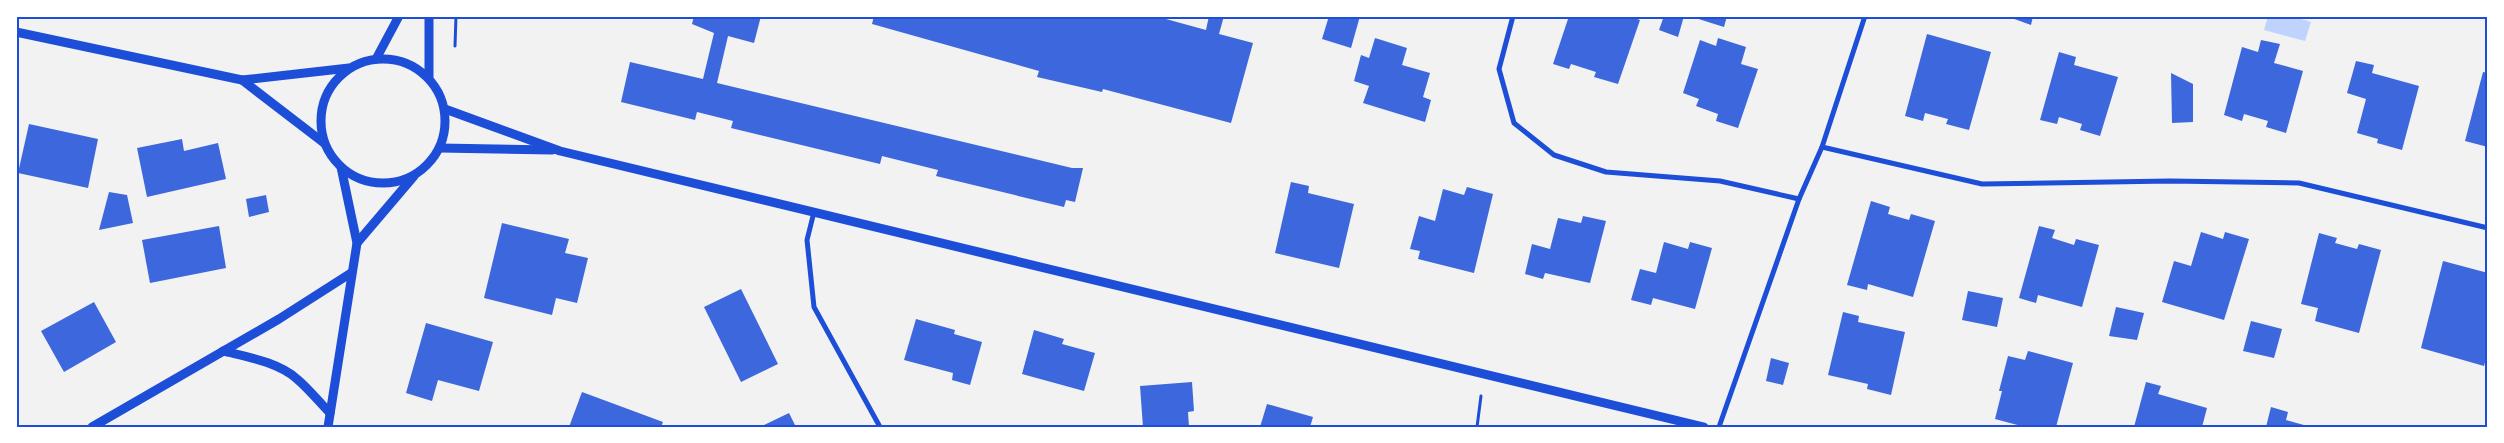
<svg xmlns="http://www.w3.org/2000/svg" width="2504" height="443" font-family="'PT Serif',serif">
<rect width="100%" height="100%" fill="#f2f2f2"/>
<path fill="#bfd3fe" d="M2268,16H2291L2311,22L2305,41L2264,30Z"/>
<g fill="#3d67dc">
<path d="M694,16H761L754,43L728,36L717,83L1072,168H1083L1075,202L1066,200L1064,207L936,176L938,170L882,156L880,164L731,128L733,121L697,112L695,120L621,102L630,62L703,79L714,33L692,24Z"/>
<path d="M874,16H1155L1206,30L1209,16H1224L1219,34L1253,43L1231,123L1103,89L1102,92L1037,77L1039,71L872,24Z"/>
<path d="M1329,16H1360L1351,48L1322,39Z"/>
<path d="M1569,16H1629L1640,20L1618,84L1594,77L1596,72L1571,64L1569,69L1553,64Z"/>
<path d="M1664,16H1684L1678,37L1659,30Z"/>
<path d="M1689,16H1727L1724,27Z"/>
<path d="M2006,16H2033L2031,25Z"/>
<path d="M1927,34L1991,52L1969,130L1946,124L1948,119L1925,113L1923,121L1905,116Z"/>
<path d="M1375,38L1407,48L1402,65L1430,73L1423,97L1431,100L1425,122L1363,103L1369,86L1354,81L1361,55L1369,58Z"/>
<path d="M1718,38L1746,47L1741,64L1758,69L1738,128L1716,121L1718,114L1696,106L1699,99L1683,93L1700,40L1716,46Z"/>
<path d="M2261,40L2280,44L2274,63L2303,71L2286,133L2266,127L2268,121L2244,114L2242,121L2224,115L2242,47L2258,52Z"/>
<path d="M2059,52L2076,57L2074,65L2118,77L2100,136L2080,130L2082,124L2059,117L2057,124L2040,120Z"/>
<path d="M2356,61L2374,65L2372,73L2419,86L2402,150L2377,143L2378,139L2357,133L2366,99L2347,93Z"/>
<path d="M2483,72L2488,73V147L2465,141Z"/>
<path d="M2171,73L2193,84V122L2172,123Z"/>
<path d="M29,124L98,139L88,188L18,173Z"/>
<path d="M182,139L184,151L218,143L226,179L147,197L137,148Z"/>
<path d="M1291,182L1309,186L1308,193L1354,204L1339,268L1275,253Z"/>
<path d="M1467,187L1493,194L1474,273L1418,259L1420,251L1410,249L1419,216L1435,221L1443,189L1464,195Z"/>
<path d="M109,192L127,195L133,223L99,230Z"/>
<path d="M266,195L269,212L249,217L246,199Z"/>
<path d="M1871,201L1890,207L1888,214L1909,220L1911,214L1935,221L1913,297L1868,284L1867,290L1847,285Z"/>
<path d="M1583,216L1606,221L1590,283L1545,273L1543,279L1525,274L1532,244L1550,249L1558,218L1581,223Z"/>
<path d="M502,223L569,239L565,253L588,258L577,303L556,298L552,315L484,298Z"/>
<path d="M219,226L226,268L150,283L142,240Z"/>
<path d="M2039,226L2055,230L2052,238L2074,245L2076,239L2099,245L2082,307L2038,295L2036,303L2019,298Z"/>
<path d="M2201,232L2223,239L2225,232L2249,239L2224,320L2162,302L2174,261L2191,266Z"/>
<path d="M2319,233L2337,238L2335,243L2357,249L2359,244L2381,250L2359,333L2315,321L2318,308L2301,304Z"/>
<path d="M1664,242L1688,249L1690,242L1712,248L1695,309L1653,298L1651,305L1631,300L1640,269L1656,273Z"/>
<path d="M2443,261L2488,273V351L2484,366L2421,348Z"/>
<path d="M741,289L778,364L741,382L704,307Z"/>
<path d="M1968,291L2003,298L1997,327L1962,320Z"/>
<path d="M94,302L116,342L64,372L41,331Z"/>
<path d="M2116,307L2144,313L2137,340L2109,336Z"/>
<path d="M1843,312L1859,316L1858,322L1905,332L1891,395L1867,389L1868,384L1828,375Z"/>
<path d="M916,319L955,330L954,334L982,342L970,385L952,380L953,373L904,360Z"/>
<path d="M2251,321L2282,329L2274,358L2243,351Z"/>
<path d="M426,323L493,342L479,391L438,380L432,401L406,393Z"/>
<path d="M1034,330L1064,339L1062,344L1095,353L1084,391L1022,374Z"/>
<path d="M2028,351L2073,363L2056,427H2025L1995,419L2002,391H1999L2008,356L2025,360Z"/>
<path d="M1771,358L1789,363L1783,385L1766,381Z"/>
<path d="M1192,382L1194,411L1188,412L1189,427H1143L1140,386Z"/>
<path d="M2146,382L2161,386L2158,394L2207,408L2202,427H2134Z"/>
<path d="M582,392L663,422L661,427H569Z"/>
<path d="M1267,404L1313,417L1310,427H1260Z"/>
<path d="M2271,407L2288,412L2286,420L2311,427H2266Z"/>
<path d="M789,413L796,427H760Z"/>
</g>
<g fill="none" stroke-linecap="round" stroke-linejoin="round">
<g stroke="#1d4ed8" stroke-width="3">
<path d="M455,46L456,16"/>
<path d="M1477,427L1481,396"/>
</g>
<g stroke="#1d4ed8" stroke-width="5">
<path d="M1513,16L1499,69L1514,123L1554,155L1606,172L1720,181L1799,199"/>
<path d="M1822,147L1982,184L2170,181L2299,183L2488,228"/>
<path d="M814,212L807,240L814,307L880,427"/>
<path d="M1719,427L1799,199L1822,147L1865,16"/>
</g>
<g stroke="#1d4ed8" stroke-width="9">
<path d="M16,32L242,80L349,68"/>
<circle cx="383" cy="121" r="62"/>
<path d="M376,59L399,16"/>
<path d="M429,78V16"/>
<path d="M242,80L324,143"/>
<path d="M445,109L560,151L1704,427"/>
<path d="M440,148L552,150"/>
<path d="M357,243L414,176"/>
<path d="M223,351C247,357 278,362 297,379C309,389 319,402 330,413"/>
<path d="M92,427L279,319L351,273"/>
<path d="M328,427L357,243L341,167"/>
</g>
</g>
<rect width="2504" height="443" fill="none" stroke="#ffffff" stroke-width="35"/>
<rect x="18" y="18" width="2468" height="408" fill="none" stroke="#1d4ed8" stroke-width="2"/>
</svg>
